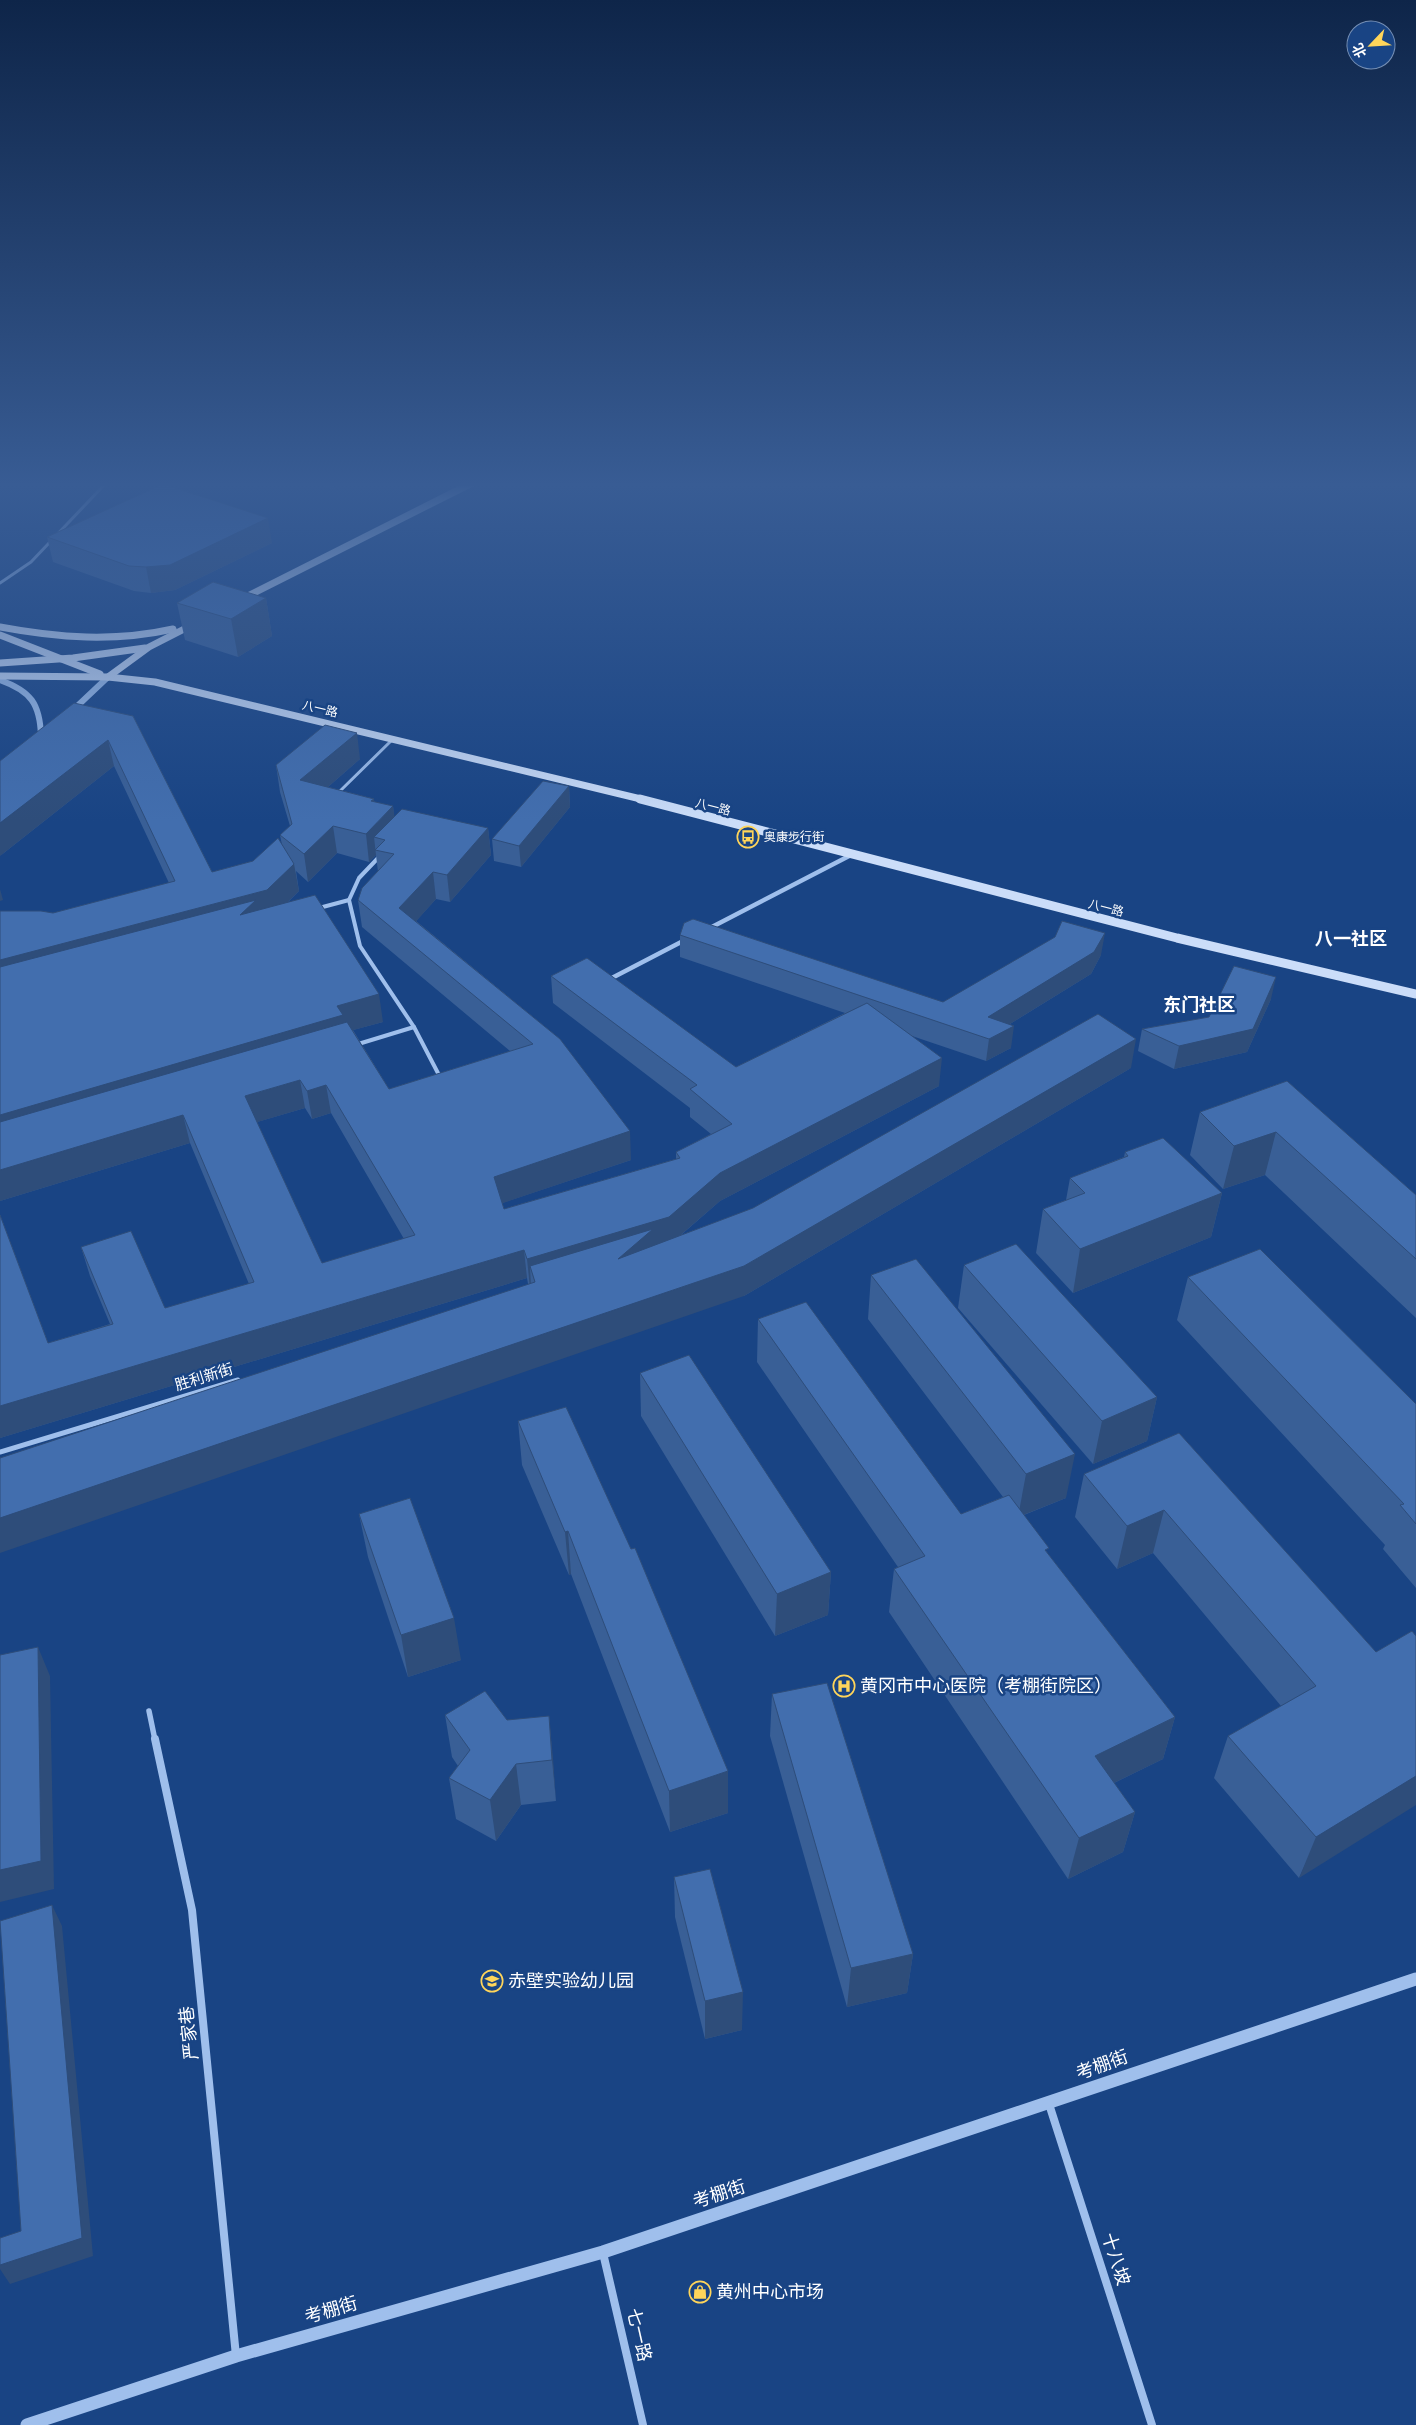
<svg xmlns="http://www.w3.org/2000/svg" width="1416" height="2425" font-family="'Public Sans','Noto Sans SC',sans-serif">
<rect width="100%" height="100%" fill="#194484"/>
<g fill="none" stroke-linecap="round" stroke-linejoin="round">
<path stroke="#9fbfec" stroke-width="3" d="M338,793L393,739"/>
<g stroke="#9fbfec" stroke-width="4">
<path d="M379,857L359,878L349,900L360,946L414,1027L440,1077"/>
<path d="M319,908L349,900"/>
<path d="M355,1045L414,1027"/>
</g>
<path stroke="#9fbfec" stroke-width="5" d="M0,1452L238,1380"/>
<path stroke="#9fbfec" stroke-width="3" d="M0,583L31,562L106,483"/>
<g stroke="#9fbfec" stroke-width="4.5">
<path d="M708,929L851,855"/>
<path d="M608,980L685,940"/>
</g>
<path stroke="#9fbfec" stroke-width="5.5" d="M149,1711L155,1740"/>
<g stroke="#9fbfec" stroke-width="8">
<path d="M155,1739L192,1910L236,2356"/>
<path d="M1049,2104L1152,2425"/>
<path d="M603,2253L643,2425"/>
</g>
<g stroke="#9fbfec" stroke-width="6">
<path d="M0,680C31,691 40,704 41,736"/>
<path d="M72,711L108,677"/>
</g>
<path stroke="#9fbfec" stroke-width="13" d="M27,2425L236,2356L603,2252L1416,1979"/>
<g stroke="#cbddf9" stroke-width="7">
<path d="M240,600L472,483"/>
<path d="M0,627C58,638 115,642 173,629"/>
<path d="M0,635L100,674"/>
<path d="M0,663L73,658L145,648"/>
<path d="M0,676L108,677L155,682L645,800"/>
<path d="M108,677L149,647L194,624"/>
</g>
<path stroke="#cbddf9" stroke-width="9" d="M640,799L1177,938L1416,994"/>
</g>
<g fill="#395f96" fill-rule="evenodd">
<path d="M313,483H352L335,490Z"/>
<path d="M47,537L272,543L175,590L151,593L134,591L53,562Z"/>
<path d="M266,598L272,636L238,657L185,640L177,603Z"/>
<path d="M133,716L212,872L253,861L282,845L280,835L290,826L280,792L276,765L360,759L328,787L374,799V802L393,806L394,816L488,828L491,855L450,902L436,899L416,921L560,1039L631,1160L502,1203L504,1209L676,1159V1152L711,1134L690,1117V1108L553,1003L551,976L736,1067L845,1013L680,957V935L943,1002L1101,955L1091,974L1010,1024L1011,1048L986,1061L912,1036L939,1086L720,1201L681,1235L1131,1068L744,1296L528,1284L527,1278L0,1438V1215L48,1343L110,1324L90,1276L81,1247L165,1308L249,1284L190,1143L0,1201V911L53,913L169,883L114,766L0,856ZM337,853L369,862L376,855L378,872L358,900L362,927L510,1051L389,1089L353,1030L383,1022L287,903L299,891L296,871L308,882ZM305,1108L312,1119L331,1113L404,1239L322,1263L257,1122Z"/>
<path d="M569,786L570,807L521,867L494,861L492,839Z"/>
<path d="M1271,999L1247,1052L1174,1069L1138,1051L1142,1029L1209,1017Z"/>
<path d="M1287,1081L1416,1195V1318L1265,1175L1223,1189L1190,1155L1200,1112Z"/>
<path d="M1125,1152L1222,1193L1211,1237L1073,1293L1036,1253L1043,1209L1066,1200L1070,1178L1124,1157Z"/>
<path d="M964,1265L1157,1397L1147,1441L1093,1464L958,1308Z"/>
<path d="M871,1275L1066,1498L1024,1515L1048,1554L1175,1717L1163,1759L1114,1783L1135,1812L1123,1852L1068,1879L889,1612L894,1569L898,1567L757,1362L758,1319L961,1514L1003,1497L868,1319Z"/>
<path d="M1188,1277L1416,1404V1588L1383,1549L1385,1545L1177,1320Z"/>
<path d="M640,1373L831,1572L828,1615L775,1636L641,1416Z"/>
<path d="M518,1421L728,1771V1813L670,1832L571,1574L569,1575L522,1465Z"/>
<path d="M1179,1433L1376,1652L1412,1631L1299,1878L1214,1778L1228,1736L1281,1706L1153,1553L1117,1569L1075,1517L1084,1474Z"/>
<path d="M359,1514L461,1660L408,1677L368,1557Z"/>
<path d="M772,1694L913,1954L907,1993L847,2007L770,1736Z"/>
<path d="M445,1715L507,1720L549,1716L556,1801L521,1805L496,1841L456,1819L449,1778L458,1766L452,1757Z"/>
<path d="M674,1877L742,2030L705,2039L675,1917Z"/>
</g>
<g fill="#2e4d7a">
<path d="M334,483H352L335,490Z"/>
<path d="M268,518L272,543L175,590L151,593L146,567Z"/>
<path d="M266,598L272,636L238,657L231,619Z"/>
<path d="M357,733L360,759L305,807L300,780Z"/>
<path d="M108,740L114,766L0,856V823Z"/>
<path d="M569,786L570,807L521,867L519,846Z"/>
<path d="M374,799L377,823L393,806L397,833L385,840L374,837L376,855L369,862L366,834L371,801Z"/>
<path d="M333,826L337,853L308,882L304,854Z"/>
<path d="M488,828L491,855L450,902L447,875Z"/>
<path d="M294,864L299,891L272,917L0,990V960Z"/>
<path d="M433,872L436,899L403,936L399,908Z"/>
<path d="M0,889L3,900L0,901Z"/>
<path d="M1105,933L1101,955L1091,974L987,1038L988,1017Z"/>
<path d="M1276,977L1271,999L1247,1052L1174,1069L1179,1046Z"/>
<path d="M379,994L383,1022L346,1032L0,1146V1115L337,1006Z"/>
<path d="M1014,1026L1011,1048L986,1061L989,1039Z"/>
<path d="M1136,1039L1131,1068L744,1296L0,1553V1518L744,1266Z"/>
<path d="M942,1058L939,1086L720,1201L669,1245L535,1282L530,1266L531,1287L530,1288L527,1259L720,1173Z"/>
<path d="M300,1080L305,1108L251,1124L245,1096Z"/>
<path d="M326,1085L331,1113L312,1119L307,1091Z"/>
<path d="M183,1115L190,1143L0,1201V1170Z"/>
<path d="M630,1131L631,1160L497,1205L494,1177Z"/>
<path d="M1276,1132L1265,1175L1223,1189L1234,1146Z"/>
<path d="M1222,1193L1211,1237L1073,1293L1080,1249Z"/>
<path d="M524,1250L527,1278L0,1438V1406Z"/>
<path d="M1157,1397L1147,1441L1093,1464L1102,1421Z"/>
<path d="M1075,1454L1066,1498L1018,1517L1026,1474Z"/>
<path d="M1164,1510L1153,1553L1117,1569L1127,1526Z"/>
<path d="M568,1531L571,1574L569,1575L565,1532Z"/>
<path d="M831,1572L828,1615L775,1636L777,1594Z"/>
<path d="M454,1618L461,1660L408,1677L401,1635Z"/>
<path d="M38,1647L50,1676L54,1889L0,1902V1870Z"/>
<path d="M549,1716L553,1758L556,1801L552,1760Z"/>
<path d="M1175,1717L1163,1759L1085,1797L1095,1756Z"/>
<path d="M516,1764L521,1805L496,1841L490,1800Z"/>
<path d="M728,1771V1813L670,1832L669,1791Z"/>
<path d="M1416,1776V1805L1299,1878L1316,1837Z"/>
<path d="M1135,1812L1123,1852L1068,1879L1079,1838Z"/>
<path d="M52,1905L62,1926L93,2256L10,2284L0,2269V2265L82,2238Z"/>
<path d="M913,1954L907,1993L847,2007L851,1968Z"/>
<path d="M743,1992L742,2030L705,2039V2001Z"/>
</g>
<g fill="#426eae" stroke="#2e4d7a" fill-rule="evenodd">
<path d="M163,484L268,518L170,565L146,567L129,566L47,537Z"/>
<path d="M213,582L266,598L231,619L177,603Z"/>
<path d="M74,703L133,716L212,872L253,861L278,838L294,864L267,890L0,960V911H41L53,913L175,881L108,740L0,823V761Z"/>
<path d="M325,725L357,733L300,780L374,799L371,801L393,806L366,834L333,826L304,854L280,835L292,824L276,765Z"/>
<path d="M543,781L569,786L519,846L492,839Z"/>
<path d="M402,809L488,828L447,875L433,872L399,908L560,1039L630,1131L494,1177L504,1209L680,1158L676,1152L732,1124L690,1089L697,1085L551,976L587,958L736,1067L867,1003L942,1058L720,1173L669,1217L527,1259L524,1250L0,1406V1215L48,1343L113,1324L81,1247L131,1231L165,1308L254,1282L183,1115L0,1170V1122L347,1022L389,1089L533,1044L358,900L362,888L394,854L375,850L385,840L374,837ZM300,1080L307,1091L326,1085L415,1235L322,1263L245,1096Z"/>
<path d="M315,895L379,994L337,1006L343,1015L0,1115V967L256,900L240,915Z"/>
<path d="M693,919L943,1002L1055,937L1062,921L1105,933L1094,952L988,1017L1014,1026L989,1039L680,935L684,923Z"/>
<path d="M1234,966L1276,977L1253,1029L1179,1046L1142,1029L1209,1017Z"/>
<path d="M1098,1014L1136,1039L744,1266L0,1518V1458L535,1282L530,1266L653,1229L618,1259L753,1208Z"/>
<path d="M1287,1081L1416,1195V1259L1276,1132L1234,1146L1200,1112Z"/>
<path d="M1163,1138L1222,1193L1080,1249L1043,1209L1085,1193L1070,1178L1128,1156L1125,1152Z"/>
<path d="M1016,1244L1157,1397L1102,1421L964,1265Z"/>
<path d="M1260,1249L1416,1404V1524L1400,1505L1404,1504L1188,1277Z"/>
<path d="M916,1259L1075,1454L1026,1474L871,1275Z"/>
<path d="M806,1302L961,1514L1009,1495L1049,1548L1045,1550L1175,1717L1095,1756L1135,1812L1079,1838L894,1569L925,1556L758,1319Z"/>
<path d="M689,1355L831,1572L777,1594L640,1373Z"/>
<path d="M566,1407L631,1549L635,1548L728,1771L669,1791L568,1531L565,1532L518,1421Z"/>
<path d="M1179,1433L1376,1652L1412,1631L1416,1636V1776L1316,1837L1228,1736L1316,1686L1164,1510L1127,1526L1084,1474Z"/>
<path d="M410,1498L454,1618L401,1635L359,1514Z"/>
<path d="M38,1647L41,1861L0,1870V1655Z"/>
<path d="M827,1683L913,1954L851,1968L772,1694Z"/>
<path d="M485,1691L507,1720L549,1716L552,1760L516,1764L490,1800L449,1778L470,1750L445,1715Z"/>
<path d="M710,1869L743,1992L705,2001L674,1877Z"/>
<path d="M52,1905L82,2238L0,2265V2238L21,2231L0,1921Z"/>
</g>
<linearGradient id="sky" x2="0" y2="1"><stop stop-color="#0e2549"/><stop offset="0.59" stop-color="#385c94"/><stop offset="1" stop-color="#385c94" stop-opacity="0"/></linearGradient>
<rect width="1416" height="822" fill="url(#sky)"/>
<defs>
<g id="bus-ring" transform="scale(1.125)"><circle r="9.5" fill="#194484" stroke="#ffd55a" stroke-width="1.5"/><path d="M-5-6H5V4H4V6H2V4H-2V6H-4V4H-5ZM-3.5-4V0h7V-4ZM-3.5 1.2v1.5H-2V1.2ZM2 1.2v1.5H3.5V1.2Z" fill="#ffd55a"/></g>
<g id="hospital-ring" transform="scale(1.125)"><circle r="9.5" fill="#194484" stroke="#ffd55a" stroke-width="1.5"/><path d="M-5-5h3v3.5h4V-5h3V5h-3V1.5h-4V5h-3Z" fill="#ffd55a"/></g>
<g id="school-ring" transform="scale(1.125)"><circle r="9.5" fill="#194484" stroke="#ffd55a" stroke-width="1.5"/><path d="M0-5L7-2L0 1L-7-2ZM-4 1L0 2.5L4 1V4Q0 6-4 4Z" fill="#ffd55a"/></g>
<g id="shop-ring" transform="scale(1.125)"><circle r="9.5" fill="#194484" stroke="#ffd55a" stroke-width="1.5"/><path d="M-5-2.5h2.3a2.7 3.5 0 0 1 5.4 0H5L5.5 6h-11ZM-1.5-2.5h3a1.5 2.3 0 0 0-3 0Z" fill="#ffd55a"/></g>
</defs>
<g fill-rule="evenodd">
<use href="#bus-ring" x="748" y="837"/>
<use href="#hospital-ring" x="844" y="1686"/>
<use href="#school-ring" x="492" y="1981"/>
<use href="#shop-ring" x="700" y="2292"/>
</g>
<g text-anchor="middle" stroke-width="5" stroke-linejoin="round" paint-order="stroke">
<g font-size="12" fill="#fff" stroke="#194484">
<text transform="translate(320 709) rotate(13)" y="4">八一路</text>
<text transform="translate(713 807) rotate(14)" y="4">八一路</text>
<text transform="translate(1106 908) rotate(14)" y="4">八一路</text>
</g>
<g font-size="12" fill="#fff" stroke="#194484" text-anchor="start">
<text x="764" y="841">奥康步行街</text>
</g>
<g font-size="15" fill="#fff" stroke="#194484">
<text transform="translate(204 1377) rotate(-17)" y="5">胜利新街</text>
</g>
<g font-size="18" font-weight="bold" fill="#fff" stroke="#194484">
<text x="1351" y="945">八一社区</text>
<text x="1199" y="1011">东门社区</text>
</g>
<g font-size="18" fill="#fff" stroke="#194484" text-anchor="start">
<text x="860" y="1692">黄冈市中心医院（考棚街院区）</text>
<text x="508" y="1987">赤壁实验幼儿园</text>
<text x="716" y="2298">黄州中心市场</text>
</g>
<g font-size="18" fill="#fff" stroke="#194484">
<text transform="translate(189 2033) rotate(-96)" y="6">严家巷</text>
<text transform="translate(1102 2065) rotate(-20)" y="6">考棚街</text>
<text transform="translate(719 2194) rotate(-18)" y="6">考棚街</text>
<text transform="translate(1116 2259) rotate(72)" y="6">十八坡</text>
<text transform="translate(331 2310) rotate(-16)" y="6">考棚街</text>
<text transform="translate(639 2335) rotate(77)" y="6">七一路</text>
</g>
</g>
<g transform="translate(1371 45) rotate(245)"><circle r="24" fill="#194484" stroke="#758fb5"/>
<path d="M0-4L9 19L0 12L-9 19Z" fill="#ffd55a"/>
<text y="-8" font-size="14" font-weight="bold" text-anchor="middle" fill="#ffffff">北</text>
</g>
</svg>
